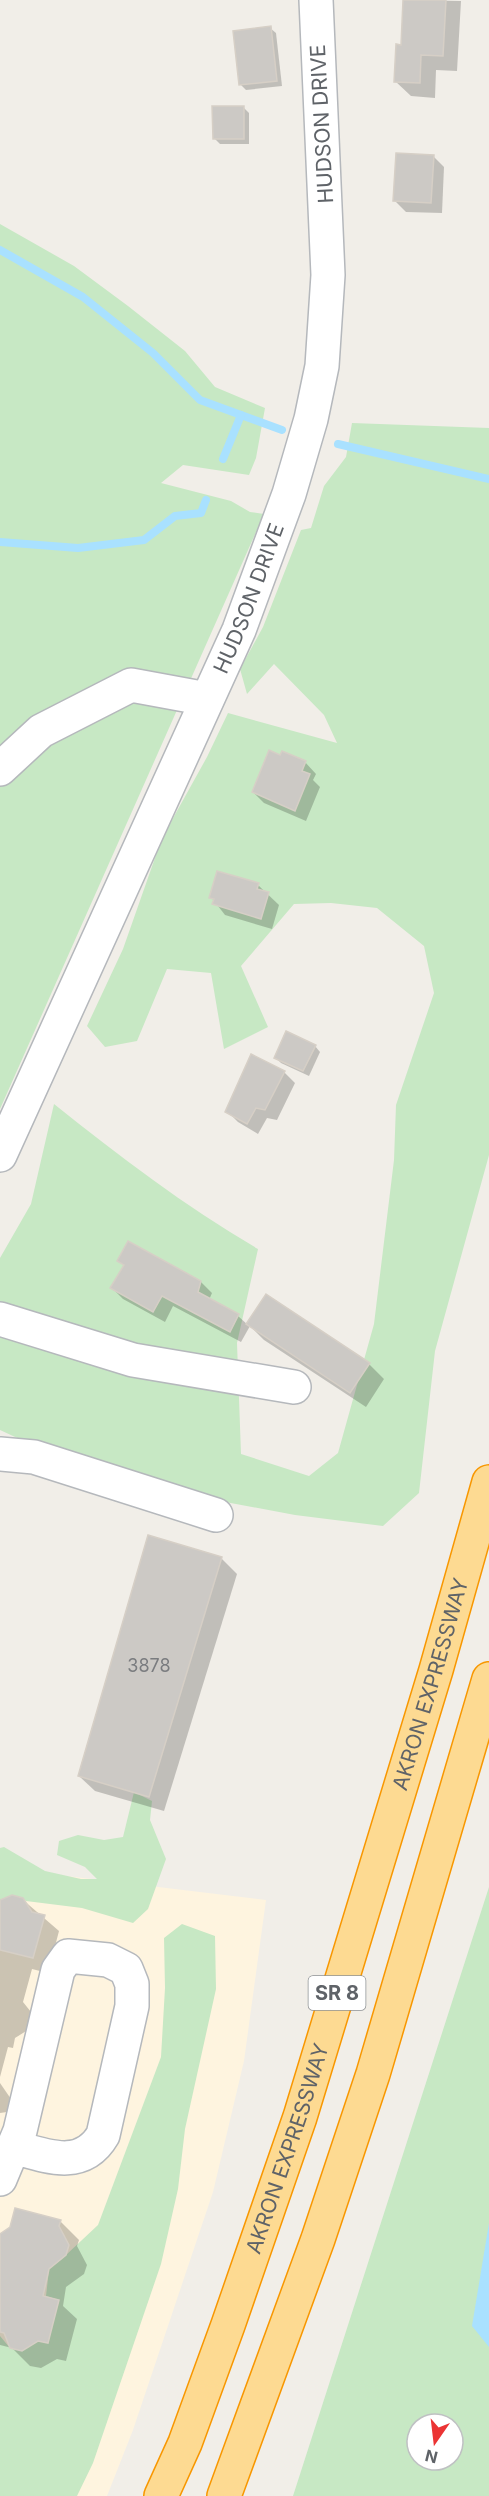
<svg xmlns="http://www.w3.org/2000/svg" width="489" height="2496" font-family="Inter,sans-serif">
<rect width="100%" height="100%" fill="#f1eee8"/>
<path fill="#fef4df" d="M0,1868L266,1900L244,2061L213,2192L133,2430L107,2496H0Z"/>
<g fill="#c7e8c4" fill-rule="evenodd">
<path d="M0,224L74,266L128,306L185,351L215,387L265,408L256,458L249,475L183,465L161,483L231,501L250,512L264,514L0,1109Z"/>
<path d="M352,423L489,428V1155L435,1351L419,1493L383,1526L295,1515L108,1480L0,1430V1258L31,1204L54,1104C120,1157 185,1206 258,1249L237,1343L241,1454L309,1476L338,1453L374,1324L394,1160L396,1105L434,993L424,946L377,908L331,903L294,904L241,966L268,1027L224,1049L211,973L167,969L137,1041L105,1047L87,1026L123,949L162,838L207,757L228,713L337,743L324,715L274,664L247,694L240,669L263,627L301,530L311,528L324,486L346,457Z"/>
<path d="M134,1792L152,1801L150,1820L166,1859L148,1909L133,1923L82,1908L26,1901L23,1898L12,1895L0,1903V1848L4,1847L45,1871L81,1879H97L85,1867L57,1855L59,1841L78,1835L104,1840L123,1837Z"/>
<path d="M489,1887V2496H293ZM417,2424H453V2460H417Z"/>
<path d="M182,1924L215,1936L216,1989L185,2129L178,2189L161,2264L93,2463L77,2496H0V2336L10,2348L55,2315L59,2300L46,2296L50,2261L66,2255L98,2225L161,2057L165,1988L164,1938Z"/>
</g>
<path fill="#a9e1ff" d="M489,2223V2347L472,2326Z"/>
<g fill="#0003">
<path d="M405,0L461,1L457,71L436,70L435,98L411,96L395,81L402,46Z"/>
<path d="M270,28L276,33L282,86L246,90L240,84Z"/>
<path d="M243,107L249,113V144H220L214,138Z"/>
<path d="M433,156L444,167L442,213L406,212L395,201Z"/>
<path d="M305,762L316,774L313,780L320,787L306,821L264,803L253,792Z"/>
<path d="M258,885L279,905L272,929L225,915L211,897Z"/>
<path d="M315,1046L320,1052L309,1076L281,1063L276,1058Z"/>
<path d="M284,1072L295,1083L277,1120L267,1118L258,1134L238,1122L227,1111Z"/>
<path d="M119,1261L201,1282L212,1293L209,1300L238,1316L248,1325L267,1296L369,1364L384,1379L366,1407L264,1340L250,1326L241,1342L173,1306L165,1322L123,1299L112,1288L124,1266Z"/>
<path d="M221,1558L237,1574L164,1811L95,1791L79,1776Z"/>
<path d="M22,1899L59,1931L48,1973L32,1969L23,2002L35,2017L31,2028L15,2038L13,2048L8,2047L0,2077V1902Z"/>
<path d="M0,2083L11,2099L7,2112L0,2113Z"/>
<path d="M60,2221L79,2240L77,2246L87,2265L84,2274L66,2287L63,2306L77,2319L66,2361L57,2359L41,2368L30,2366L12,2348L0,2345V2235Z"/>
</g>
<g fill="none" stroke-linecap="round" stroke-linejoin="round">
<g stroke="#a9e1ff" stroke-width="8">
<path d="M0,250L83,297L153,353L200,400L282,430"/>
<path d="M338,444L489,479"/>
<path d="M223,459L241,415"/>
<path d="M0,542L78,548L144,540L175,516L201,513L206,500"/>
</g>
</g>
<g fill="#ccc9c5" stroke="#d6cfc6" stroke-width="1.5">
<path d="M403,0H446L443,56L421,55L420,83L394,82L396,44L401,45Z"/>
<path d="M271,26L277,81L239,85L233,31Z"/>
<path d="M212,106H244V139H213Z"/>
<path d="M396,153L434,155L431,203L393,201Z"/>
<path d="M269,750L280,755L282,751L306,761L302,771L310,774L295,811L252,792Z"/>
<path d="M217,871L259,883L257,889L269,892L261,919L212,904L214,899L209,898Z"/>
<path d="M286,1031L316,1045L303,1071L274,1058Z"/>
<path d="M251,1054L285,1071L265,1110L256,1108L247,1124L225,1112Z"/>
<path d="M128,1241L201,1281L198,1292L239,1314L230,1332L162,1296L153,1312L110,1288L124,1265L117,1261Z"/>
<path d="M266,1294L370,1363L350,1393L246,1324Z"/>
<path d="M148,1535L222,1557L149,1797L78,1776Z"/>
<path d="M12,1895L23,1898L32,1912L45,1915L33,1958L0,1950V1900Z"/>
<path d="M15,2208L61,2220L59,2226L69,2245L66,2255L49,2269L43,2296L59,2300L48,2343L38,2341L22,2351L10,2348L4,2333L0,2332V2234L10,2227Z"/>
</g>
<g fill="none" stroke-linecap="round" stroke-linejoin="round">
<g stroke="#b5b8bc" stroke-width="36">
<g id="minor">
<path d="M0,769L41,731L131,685L207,699"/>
<path id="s1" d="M0,1155L239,630L289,494L311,419L322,366L328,275L316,0"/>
<path d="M0,1319L133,1360L294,1387"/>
<path d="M0,1454L34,1457L216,1515"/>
<path d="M0,2179L20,2131L58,1970L68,1956L108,1960L126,1969L132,1984V2006L103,2135C82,2171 46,2156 14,2147"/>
</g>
</g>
<g stroke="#f89700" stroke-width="36">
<g id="highway">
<path id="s2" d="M161,2496L185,2443L228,2325L300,2117L436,1670L489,1482"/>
<path d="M224,2496L318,2239L373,2074L489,1679"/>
</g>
</g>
<use href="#minor" stroke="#fff" stroke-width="33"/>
<use href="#highway" stroke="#fdda92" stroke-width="33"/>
</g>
<g text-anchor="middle" stroke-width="4.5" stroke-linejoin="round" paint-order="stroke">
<g font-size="18" fill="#7a7c7f">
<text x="149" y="1672">3878</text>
</g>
<rect fill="#fff" stroke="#8f9295" stroke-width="1.5" x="308.5" y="1976" width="57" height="34" rx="4.5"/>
<g font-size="20" font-weight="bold" fill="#5f6368">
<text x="337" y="2000">SR 8</text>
</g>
<g font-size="21" fill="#5f6368" stroke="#fff">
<text transform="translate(322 124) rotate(-93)" y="7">HUDSON DRIVE</text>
<text dy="7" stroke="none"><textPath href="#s1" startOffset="610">HUDSON DRIVE</textPath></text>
<text dy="7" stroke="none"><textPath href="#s2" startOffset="856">AKRON EXPRESSWAY</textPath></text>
<text dy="7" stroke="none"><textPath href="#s2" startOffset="370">AKRON EXPRESSWAY</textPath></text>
</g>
</g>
<g transform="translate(435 2442) rotate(194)"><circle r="28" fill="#ffffff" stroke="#bfc1c3" stroke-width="1.5"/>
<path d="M0-4.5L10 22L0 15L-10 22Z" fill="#eb3434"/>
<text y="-9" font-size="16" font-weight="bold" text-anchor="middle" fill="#5f6368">N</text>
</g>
</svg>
